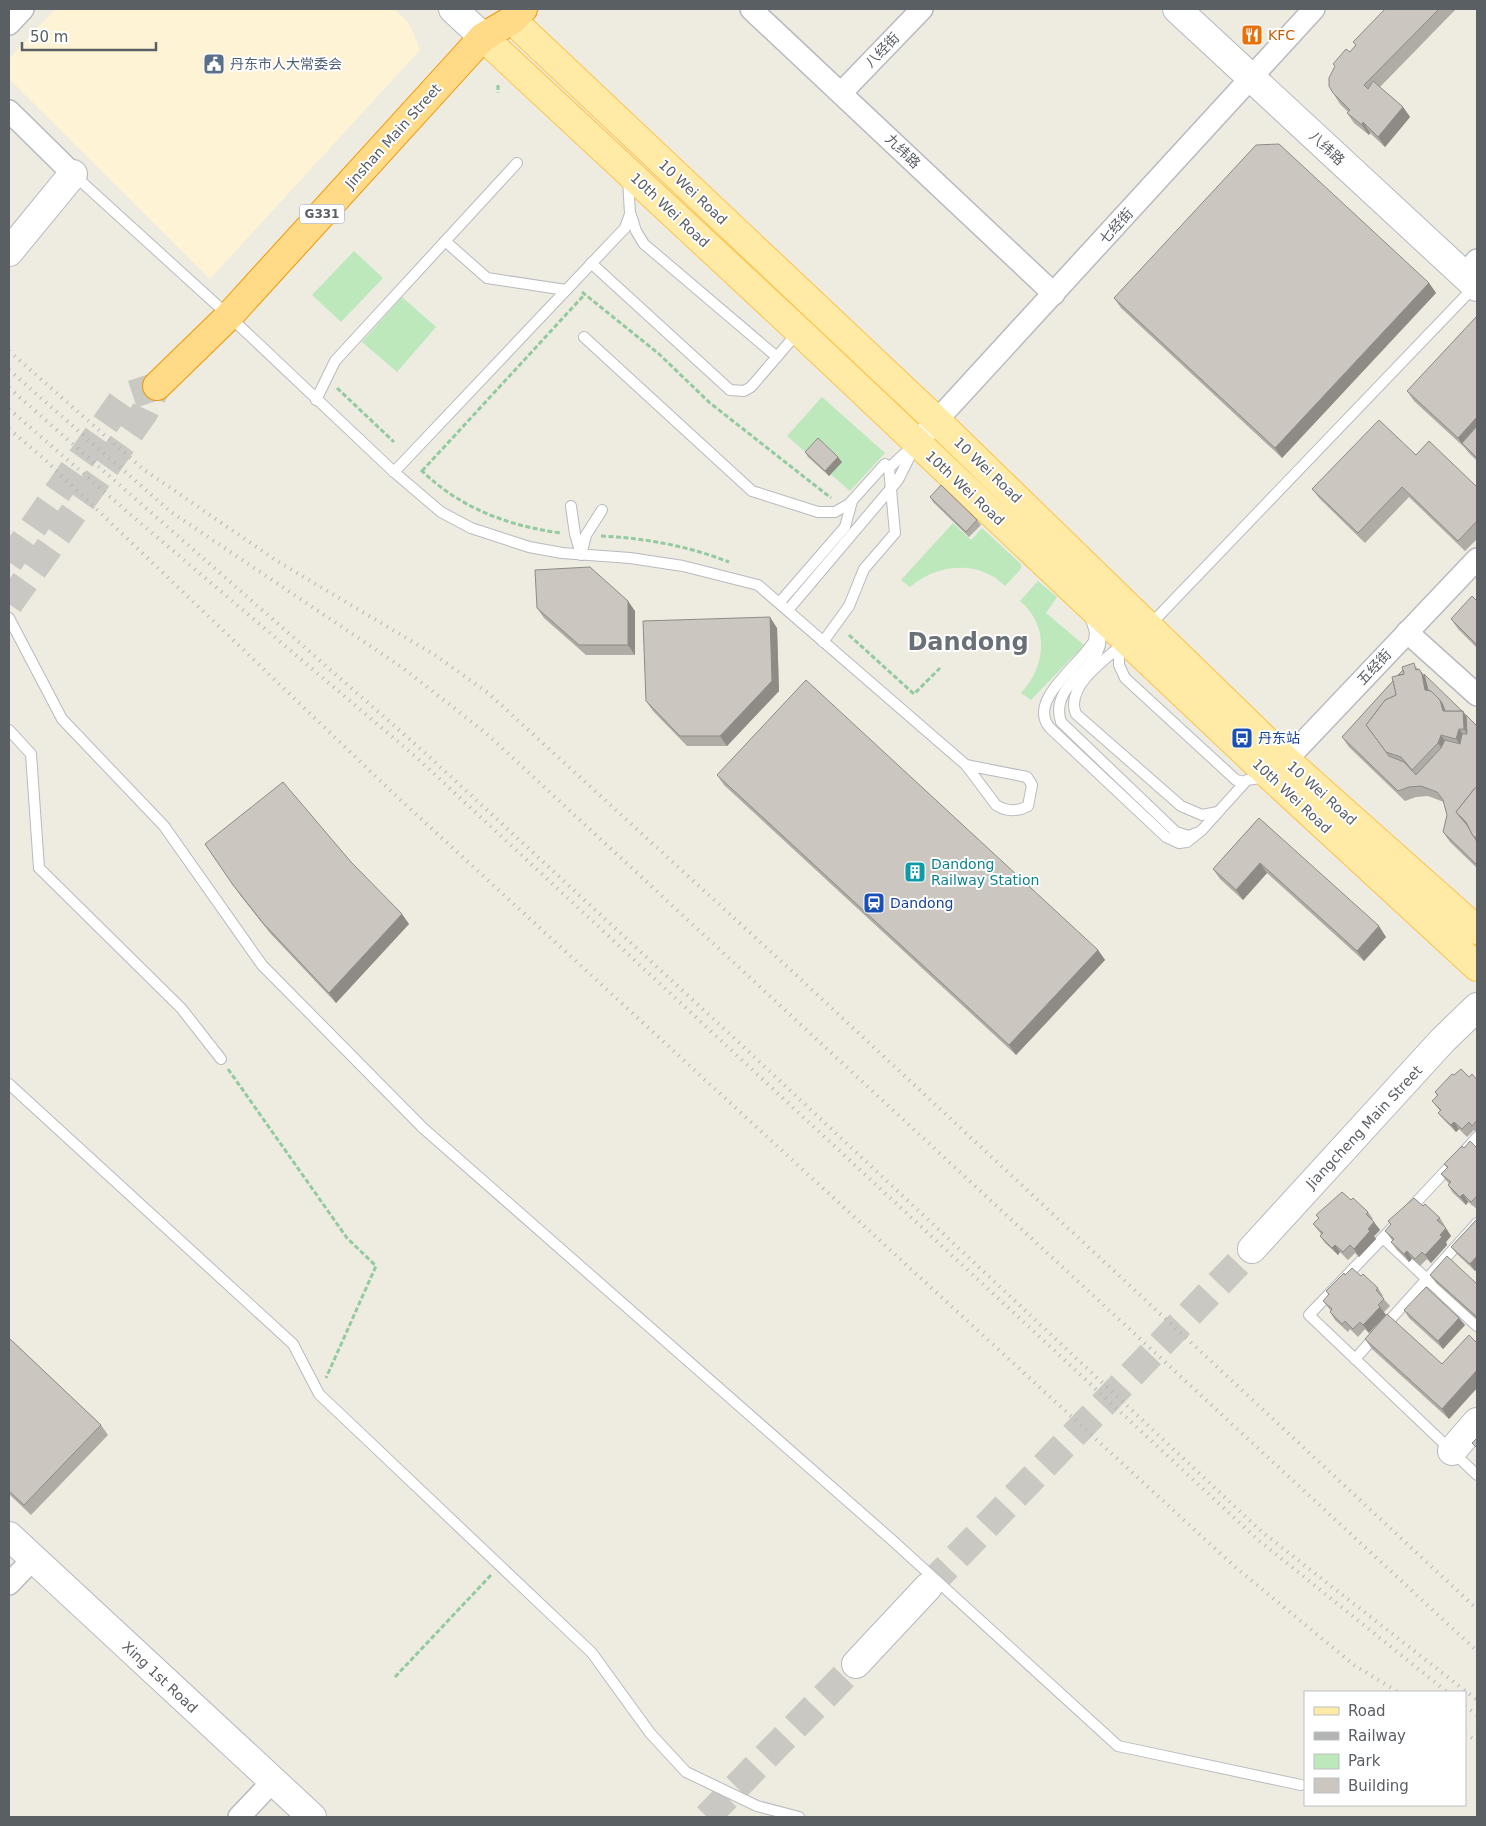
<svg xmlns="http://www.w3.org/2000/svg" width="1486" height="1826" font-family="'DejaVu Sans','Noto Sans SC',sans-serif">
<rect width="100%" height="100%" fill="#eeebe1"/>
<path fill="#fff3d5" d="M55,9H394L409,23L420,50L210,279L9,79V59Z"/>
<g fill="#bde8bb">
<path d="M354,251L383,278L341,322L312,295Z"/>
<path d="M402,297L436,327L397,372L362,342Z"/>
<path d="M822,397L885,453L850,491L787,436Z"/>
<path d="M953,523L971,540L982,528L1021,564V569L1005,586C979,559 936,564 910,587L901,580Z"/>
<path d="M1038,581L1057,597L1046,613L1084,645L1031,700L1021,693C1046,667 1050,626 1020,601Z"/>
</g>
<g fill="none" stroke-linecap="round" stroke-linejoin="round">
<g stroke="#c9c8c2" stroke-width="28" stroke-dasharray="28 14" stroke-linecap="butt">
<path d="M928,1587L1252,1249"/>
<path d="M707,1817L856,1664"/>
</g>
<g stroke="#c9c8c2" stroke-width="28" stroke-dasharray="28 14" stroke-linecap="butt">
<path d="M9,562L124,397L157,386"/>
<path d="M9,604L144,413L157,386"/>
</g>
<g stroke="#b7babf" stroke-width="12">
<g id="lane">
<path d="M74,175L229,316L394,472L441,512L471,528L529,547L562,553L630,558L683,566L758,585L966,765"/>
<path d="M631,215L636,231L644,244L777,357"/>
<path d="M445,241L487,278L566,290"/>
<path d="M591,263L730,390L744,391L751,387L799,331"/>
<path d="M584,337L752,491L818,512H835L849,504L885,464L889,468"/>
<path d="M316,400L335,361L517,163"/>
<path d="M394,472L625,228L630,214L628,179"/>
<path d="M571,506L575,534L581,554"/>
<path d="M581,555L586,535L602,510"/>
<path d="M780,602L845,527L852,501"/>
<path d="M788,610L898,480L913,450"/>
<path d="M9,618L62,719L164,826L262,965L423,1128L892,1540L1118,1746L1301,1785"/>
<path d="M1091,619L1095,632L1094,641C1081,664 1026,701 1050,728L1166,837L1179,843L1187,842L1202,830L1247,780L1266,777"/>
<path d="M1149,626L1475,286"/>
<path d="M1098,631C1114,663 1047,680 1061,722L1176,832L1189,836L1196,833"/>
<path d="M1127,641C1108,657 1064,686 1076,714L1181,806L1202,815L1218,812"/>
<path d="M823,642L849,606L864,569L895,533L889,468L916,443"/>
<path d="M1119,648V665L1125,678L1236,780L1245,782"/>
<path d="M9,730L31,754L39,868L181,1008L221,1059"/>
<path d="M966,765L1027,777L1032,785L1028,806C1017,812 1007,812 996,805Z"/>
<path d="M9,1084L293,1344L319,1394L592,1653L650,1733L686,1772L757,1806L799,1817"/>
<path d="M1463,1153L1477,1137"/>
<path d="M1408,1211L1451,1165"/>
<path d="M1396,1224L1309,1315L1477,1475"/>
<path d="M1383,1238L1477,1326"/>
<path d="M1355,1359L1477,1223"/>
</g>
</g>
<g stroke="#b7babf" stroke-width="24">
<g id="street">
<path d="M751,9L1054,294"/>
<path d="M9,24L23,9"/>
<path d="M842,92L922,9"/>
<path d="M9,111L73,174"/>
<path d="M1464,275L1477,260"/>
<path d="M917,442L1314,9"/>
<path d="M1407,632L1477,695"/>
<path d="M1276,771L1477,559"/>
<path d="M9,1584L33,1559"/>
<path d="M239,1817L273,1781"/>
</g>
</g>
<g stroke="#b5b9bf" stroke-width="30">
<g id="secondary">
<path d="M453,9L483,37"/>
<path d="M1177,9L1477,287"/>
<path d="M9,252L73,174"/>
<path d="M1252,1249L1442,1041L1477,1007"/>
<path d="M1452,1451L1477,1422"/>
<path d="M9,1536L312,1817"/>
<path d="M856,1664L928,1587"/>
</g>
</g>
<g stroke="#fec24a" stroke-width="30">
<g id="primary">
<path d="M512,20L937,421L1286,760L1477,930"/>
<path d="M483,37L799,331L1270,776L1477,967"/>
</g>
</g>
<g stroke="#ef9700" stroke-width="30">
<path id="highway" d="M157,386L229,316L483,37L512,20L523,9"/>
</g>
<g stroke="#93ca9f" stroke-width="3" stroke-dasharray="5 2.5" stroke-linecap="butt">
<path d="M498,85V93"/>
<path d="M582,292L659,354L710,403L831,498"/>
<path d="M337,388L394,442"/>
<path d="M421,470C460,508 508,526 561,533"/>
<path d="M422,471L585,294"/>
<path d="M601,536C645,538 688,546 729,562"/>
<path d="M849,635L914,694L940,668"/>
<path d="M228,1069L347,1238L376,1266L326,1378"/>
<path d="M395,1677L492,1574"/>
</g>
<use href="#lane" stroke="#fff" stroke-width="10"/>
<use href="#street" stroke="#fff" stroke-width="21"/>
<use href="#secondary" stroke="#fff" stroke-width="28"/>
<use href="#primary" stroke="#ffeba5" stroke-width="28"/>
<use href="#highway" stroke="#ffda87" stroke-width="28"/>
<g stroke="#b3b4b5" stroke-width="4" stroke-dasharray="1 6" stroke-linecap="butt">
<path d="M9,351L143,469L277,561L435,655L488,693L793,972L1477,1609"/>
<path d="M9,370L171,512L403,668L487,734L1477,1651"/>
<path d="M9,388L423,751L734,1038L1262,1532L1477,1700"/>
<path d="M9,409L131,515L416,757L1257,1539L1447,1692"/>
<path d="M9,429L42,457L393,793L1234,1566L1354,1665L1398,1692"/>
<path d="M1465,1706L1477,1715"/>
<path d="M1465,1734L1477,1741"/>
</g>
</g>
<g fill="#afaba5">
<path d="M1385,9H1456L1380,87L1403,107L1410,117L1385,147L1370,133L1369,135L1354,123L1347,113L1348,112L1340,104L1333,93L1350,52Z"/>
<path d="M1429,283L1436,293L1282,458L1121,308L1114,298Z"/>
<path d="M1477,316V461L1469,453L1464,447L1414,401L1407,391Z"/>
<path d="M805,452L842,462L829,476L808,457Z"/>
<path d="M1416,455L1477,487V539L1465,551L1409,497L1365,543L1320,499L1312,489Z"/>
<path d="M930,497L977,520L981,525L969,537L933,502Z"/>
<path d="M1477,601V648L1458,629L1451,619Z"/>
<path d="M537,608L635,611V655H586L544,618Z"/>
<path d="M777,628L779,691L727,746H687L653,711L646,701Z"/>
<path d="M1416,667L1477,726V868L1450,842L1443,832L1447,815L1444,802L1428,796L1416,797L1405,801L1349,747L1342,737L1398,675Z"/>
<path d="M717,775L1098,950L1105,960L1016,1055L724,785Z"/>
<path d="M1259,818L1386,937L1364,961L1267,873L1243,900L1220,879L1213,869Z"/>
<path d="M205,844L351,862L409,924L336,1003L270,933L240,895Z"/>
<path d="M1454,1075L1469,1077L1477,1080V1133L1474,1130L1467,1137L1459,1129L1456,1132L1444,1120L1438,1113L1440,1111L1432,1101L1437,1096L1435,1092Z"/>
<path d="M1464,1148H1477V1209L1468,1202L1466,1205L1453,1193L1448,1185L1449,1184L1441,1174L1447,1168L1444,1164Z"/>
<path d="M1351,1200L1368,1212L1373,1219L1372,1220L1380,1230L1374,1236L1376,1239L1359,1257L1355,1253L1348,1260L1340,1252L1338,1255L1325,1243L1320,1236L1321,1234L1313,1224L1319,1219L1316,1215Z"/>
<path d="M1423,1206L1440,1218L1445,1226L1444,1227L1451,1236L1446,1242L1447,1245L1431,1263L1427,1259L1420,1266L1412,1259L1409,1262L1397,1250L1391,1242L1393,1241L1385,1231L1391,1225L1388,1221Z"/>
<path d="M1477,1219V1269L1475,1271L1457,1254L1451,1247Z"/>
<path d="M1430,1275L1477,1284V1320L1436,1283Z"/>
<path d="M1361,1276L1378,1288L1383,1296L1382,1297L1390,1306L1384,1312L1386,1315L1369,1333L1365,1329L1358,1337L1350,1329L1348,1332L1335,1320L1330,1312L1331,1311L1323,1301L1329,1295L1326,1291Z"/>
<path d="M1404,1310L1459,1318L1465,1325L1443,1349L1409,1318Z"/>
<path d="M9,1338L101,1425L108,1435L31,1515L9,1494Z"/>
<path d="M1365,1339L1442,1364L1477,1343V1388L1449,1419L1372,1349Z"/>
</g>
<g fill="#8e8b86">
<path d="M1403,107L1410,117L1385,147L1378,137Z"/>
<path d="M1363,122L1370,133L1369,135L1362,125Z"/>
<path d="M1429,283L1436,293L1282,458L1275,448Z"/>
<path d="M1477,417V435L1462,444L1458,438Z"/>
<path d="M838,457L842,462L829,476L825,471Z"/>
<path d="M628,601L635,611V655L628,645Z"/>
<path d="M770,617L777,628L779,691L727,746L720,736Z"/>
<path d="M1419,669L1433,689L1429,694L1425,690Z"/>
<path d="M1440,700L1451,716L1443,711Z"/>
<path d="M1463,711L1473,726L1474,744L1464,729Z"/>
<path d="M1459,729L1470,744L1467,754L1456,739Z"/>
<path d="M1441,735L1452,750L1448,758L1438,743Z"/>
<path d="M1260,863L1267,873L1243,900L1236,890Z"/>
<path d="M402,914L409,924L336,1003L329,993Z"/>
<path d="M1379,926L1386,937L1364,961L1357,951Z"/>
<path d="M1098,950L1105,960L1016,1055L1009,1045Z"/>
<path d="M1454,1122L1459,1129L1456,1132L1451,1125Z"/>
<path d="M1463,1194L1468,1202L1466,1205L1460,1197Z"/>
<path d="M1374,1222L1380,1230L1374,1236L1376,1239L1359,1257L1354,1249L1368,1229Z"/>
<path d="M1446,1228L1451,1236L1446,1242L1447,1245L1431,1263L1425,1255L1440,1235Z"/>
<path d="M1335,1245L1340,1252L1338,1255L1332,1248Z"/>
<path d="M1407,1251L1412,1259L1409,1262L1404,1254Z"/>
<path d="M1477,1256V1269L1475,1271L1470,1264Z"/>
<path d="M1380,1307L1386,1315L1369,1333L1363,1325Z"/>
<path d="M1459,1318L1465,1325L1443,1349L1438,1341Z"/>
<path d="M1477,1370V1388L1449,1419L1442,1409Z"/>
</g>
<g fill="#cbc7c0" stroke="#8e8b86">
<path d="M1385,9H1439L1364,85L1368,89L1373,81L1403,107L1378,137L1363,122L1362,125L1347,113L1350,110L1333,93L1329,86V78L1335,66L1333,64L1346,49L1350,52L1356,45L1353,42Z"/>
<path d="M1279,144L1429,283L1275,448L1114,298L1256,145Z"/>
<path d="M1477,316V417L1458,438L1407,391Z"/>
<path d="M1379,420L1416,455L1429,441L1477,487V521L1458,541L1402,487L1358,533L1312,489Z"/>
<path d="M1477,426V458L1462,443Z"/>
<path d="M818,438L838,457L825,471L805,452Z"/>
<path d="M941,485L977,520L966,532L930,497Z"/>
<path d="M590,567L628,601V645H579L537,608L535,570Z"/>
<path d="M1472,596L1477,601V645L1451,619Z"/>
<path d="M770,617L772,681L720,736H680L646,701L643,621Z"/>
<path d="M1414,663L1416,670L1419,669L1422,674L1425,690L1431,691L1440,700L1443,711H1463L1464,729H1459L1456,739L1441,735L1438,743L1412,770L1401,757L1386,752L1366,725L1385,700L1396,695L1392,677L1404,674L1402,667Z"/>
<path d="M1403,670L1404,674L1398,675Z"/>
<path d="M1424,674L1462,711H1445L1443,705L1440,700L1431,691L1428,690Z"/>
<path d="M806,680L1098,950L1009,1045L717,775Z"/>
<path d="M1393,681L1396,695L1385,700L1366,725L1389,756L1404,762L1416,775L1441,748L1445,740L1460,744L1462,734H1467L1466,716V715L1477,726V787L1475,788L1456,812L1467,825L1477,842V865L1443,832L1447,815L1443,800L1437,792L1421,786L1409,787L1398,791L1342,737Z"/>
<path d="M283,782L351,862L402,914L329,993L263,923L233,885L205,844Z"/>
<path d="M1477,787V838L1473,836L1466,822L1456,812L1475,788Z"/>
<path d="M1259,818L1379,926L1357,951L1260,863L1236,890L1213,869Z"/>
<path d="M1461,1069L1469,1077L1472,1074L1477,1080V1120L1472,1126L1469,1122L1462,1129L1454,1122L1451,1125L1438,1113L1441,1110L1432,1101L1438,1095L1435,1092L1452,1074L1454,1075Z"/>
<path d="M1470,1141L1477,1148V1196L1471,1202L1463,1194L1460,1197L1448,1185L1451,1182L1441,1174L1448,1167L1444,1164L1462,1146L1464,1148Z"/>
<path d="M1342,1192L1351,1200L1353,1198L1368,1212L1366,1214L1374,1222L1368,1229L1370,1231L1354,1249L1350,1245L1343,1252L1335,1245L1332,1248L1320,1236L1323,1233L1313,1224L1319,1218L1316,1215Z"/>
<path d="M1414,1198L1423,1206L1425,1204L1440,1218L1437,1220L1446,1228L1440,1235L1442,1237L1425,1255L1422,1252L1415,1259L1407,1251L1404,1254L1391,1242L1394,1239L1385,1231L1391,1224L1388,1221Z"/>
<path d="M1477,1219V1256L1470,1264L1451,1247Z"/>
<path d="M1447,1256L1477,1284V1317L1430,1275Z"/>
<path d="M1352,1268L1361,1276L1363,1274L1378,1288L1376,1290L1384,1299L1378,1305L1380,1307L1363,1325L1360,1322L1353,1329L1345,1321L1342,1324L1330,1312L1332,1309L1323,1301L1329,1294L1326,1291L1344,1273L1345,1275Z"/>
<path d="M1426,1287L1459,1318L1438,1341L1404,1310Z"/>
<path d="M1387,1314L1442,1364L1469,1335L1477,1343V1370L1442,1409L1365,1339Z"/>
<path d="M9,1338L101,1425L24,1505L9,1491Z"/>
<path d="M1477,1438V1448L1472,1443Z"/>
</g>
<defs>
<g id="restaurant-square" transform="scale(1.125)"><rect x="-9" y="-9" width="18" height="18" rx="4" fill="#e8710a" stroke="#fff"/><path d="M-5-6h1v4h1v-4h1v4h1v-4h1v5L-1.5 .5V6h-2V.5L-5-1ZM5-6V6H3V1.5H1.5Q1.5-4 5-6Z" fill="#fff"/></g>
<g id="civic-square" transform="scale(1.125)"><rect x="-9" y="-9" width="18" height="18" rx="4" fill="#5c6f8a" stroke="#fff"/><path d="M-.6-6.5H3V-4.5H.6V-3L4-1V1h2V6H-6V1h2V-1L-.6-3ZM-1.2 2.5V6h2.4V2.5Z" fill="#fff"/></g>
<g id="bus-square" transform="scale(1.125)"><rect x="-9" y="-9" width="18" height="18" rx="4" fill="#1a4fb4" stroke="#fff"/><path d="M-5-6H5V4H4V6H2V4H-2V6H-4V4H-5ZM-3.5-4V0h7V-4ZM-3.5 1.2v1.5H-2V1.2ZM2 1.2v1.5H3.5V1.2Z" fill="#fff"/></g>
<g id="building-square" transform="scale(1.125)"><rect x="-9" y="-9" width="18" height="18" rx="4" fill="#0f9aa8" stroke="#fff"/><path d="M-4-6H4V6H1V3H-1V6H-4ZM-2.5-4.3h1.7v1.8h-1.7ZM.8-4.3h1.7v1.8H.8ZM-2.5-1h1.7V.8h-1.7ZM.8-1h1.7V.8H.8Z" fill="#fff"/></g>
<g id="station-square" transform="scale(1.125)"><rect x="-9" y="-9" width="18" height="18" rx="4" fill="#1a4fb4" stroke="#fff"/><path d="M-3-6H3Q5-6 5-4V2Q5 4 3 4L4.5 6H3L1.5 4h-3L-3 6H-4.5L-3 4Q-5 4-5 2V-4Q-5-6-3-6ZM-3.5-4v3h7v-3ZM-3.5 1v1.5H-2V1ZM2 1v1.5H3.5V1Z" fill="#fff"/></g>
</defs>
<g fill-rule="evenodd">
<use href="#restaurant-square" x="1252" y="35"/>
<use href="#civic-square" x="214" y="64"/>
<use href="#bus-square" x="1242" y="738"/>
<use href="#building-square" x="915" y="872"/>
<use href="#station-square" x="874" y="903"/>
</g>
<g text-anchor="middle" stroke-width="4" stroke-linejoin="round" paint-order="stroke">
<rect fill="#fff" stroke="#8c8f92" stroke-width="1" x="299.5" y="204.5" width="45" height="19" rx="4"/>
<g font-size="12" font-weight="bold" fill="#5a5f64">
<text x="322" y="218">G331</text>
</g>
<g font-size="14" fill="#c56008" stroke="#fff" text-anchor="start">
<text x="1268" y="40">KFC</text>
</g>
<g font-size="14" fill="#5a5f64" stroke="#fff">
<text transform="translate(882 50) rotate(-46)" y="5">八经街</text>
<text transform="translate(393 136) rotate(-48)" y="5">Jinshan Main Street</text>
<text transform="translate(1327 148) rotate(43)" y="5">八纬路</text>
<text transform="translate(903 151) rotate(44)" y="5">九纬路</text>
<text transform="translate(693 192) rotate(43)" y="5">10 Wei Road</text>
<text transform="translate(670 210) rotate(43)" y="5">10th Wei Road</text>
<text transform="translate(1116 226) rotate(-48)" y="5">七经街</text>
<text transform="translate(988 470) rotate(44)" y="5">10 Wei Road</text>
<text transform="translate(965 488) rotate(43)" y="5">10th Wei Road</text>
<text transform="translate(1374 667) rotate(-47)" y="5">五经街</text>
<text transform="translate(1322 793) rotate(42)" y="5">10 Wei Road</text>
<text transform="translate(1292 796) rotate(43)" y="5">10th Wei Road</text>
<text transform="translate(1364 1127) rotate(-47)" y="5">Jiangcheng Main Street</text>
<text transform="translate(160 1677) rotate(43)" y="5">Xing 1st Road</text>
</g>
<g font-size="14" fill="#4e5e75" stroke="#fff" text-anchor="start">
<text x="230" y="69">丹东市人大常委会</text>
</g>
<g font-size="14" fill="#164399" stroke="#fff" text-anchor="start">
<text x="1258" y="743">丹东站</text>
<text x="890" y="908">Dandong</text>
</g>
<g font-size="14" fill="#0d838f" stroke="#fff" text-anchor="start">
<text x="931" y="869">Dandong<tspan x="931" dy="16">Railway Station</tspan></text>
</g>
<g font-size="24" font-weight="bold" fill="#6a7176" stroke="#fff">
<text x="968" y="650">Dandong</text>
</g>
</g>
<rect width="1486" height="1826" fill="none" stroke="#5a5f64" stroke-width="20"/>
<rect x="1304" y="1691" width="162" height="115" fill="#ffffff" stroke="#bdbfc1"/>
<rect x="1314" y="1707" width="25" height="8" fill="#ffeba5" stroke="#bdbfc1"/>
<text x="1348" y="1716" font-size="15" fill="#5a5f64">Road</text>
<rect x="1314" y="1732" width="25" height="8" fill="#b3b4b5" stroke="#bdbfc1"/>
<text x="1348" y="1741" font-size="15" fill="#5a5f64">Railway</text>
<rect x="1314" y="1754" width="25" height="15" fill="#bde8bb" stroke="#bdbfc1"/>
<text x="1348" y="1766" font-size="15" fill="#5a5f64">Park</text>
<rect x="1314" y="1778" width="25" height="15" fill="#cbc7c0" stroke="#bdbfc1"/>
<text x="1348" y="1791" font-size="15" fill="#5a5f64">Building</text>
<path d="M22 42v8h134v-8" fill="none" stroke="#5a5f64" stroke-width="2.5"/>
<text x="30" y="42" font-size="15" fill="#5a5f64" stroke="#ffffff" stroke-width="4" paint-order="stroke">50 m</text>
</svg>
